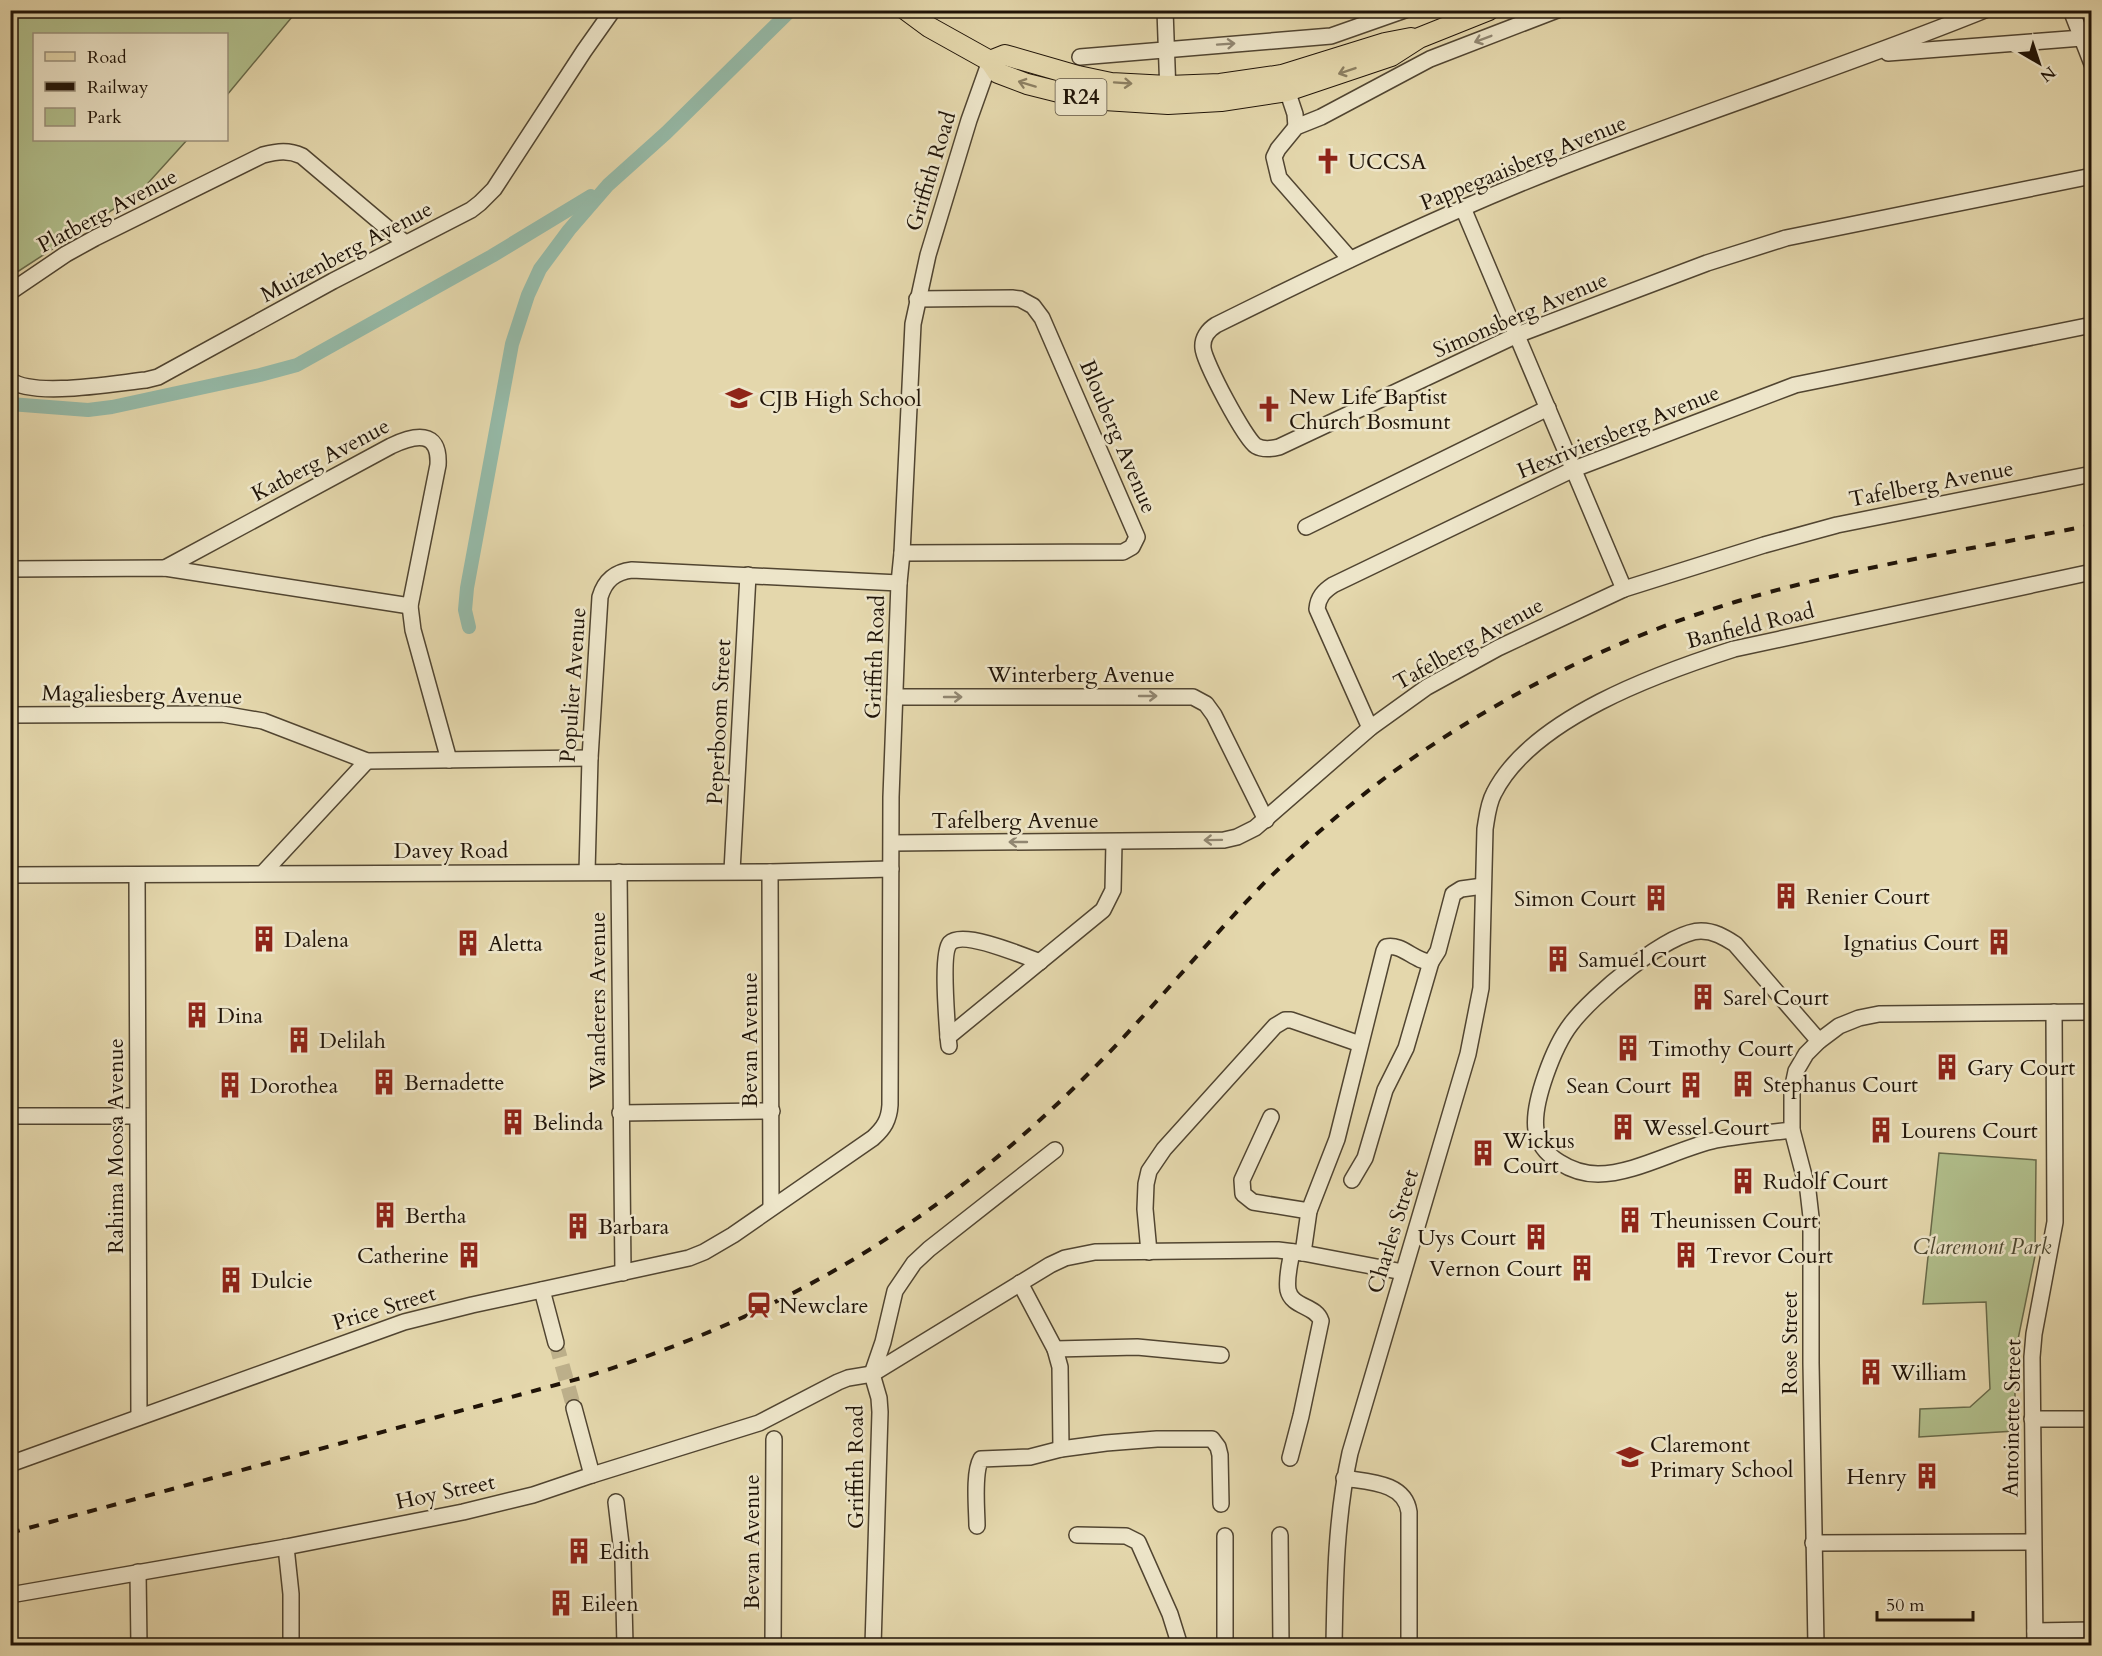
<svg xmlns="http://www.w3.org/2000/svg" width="2102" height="1656" font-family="Cardo,serif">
<rect width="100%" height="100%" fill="#e4d7ac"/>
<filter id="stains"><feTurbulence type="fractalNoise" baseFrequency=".00333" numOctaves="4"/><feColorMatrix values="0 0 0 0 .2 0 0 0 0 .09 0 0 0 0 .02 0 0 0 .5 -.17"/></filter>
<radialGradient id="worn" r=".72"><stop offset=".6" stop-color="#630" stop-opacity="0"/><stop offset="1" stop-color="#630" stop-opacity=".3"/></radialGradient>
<g fill="#b1bf8c" stroke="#686a4a" stroke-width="1.5">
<path d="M11,10H297V11L227,95L226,34H34V140H187L140,192L11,276Z"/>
<path d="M1939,1153L2036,1160L2035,1256L2015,1354V1431L1919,1437L1920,1409L1970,1407L1990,1389L1986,1302L1923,1304Z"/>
</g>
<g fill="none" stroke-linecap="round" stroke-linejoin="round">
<g stroke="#95baa8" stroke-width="14">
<path d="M10,404L88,410L112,407L260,375L297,365L492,256L591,196"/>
<path d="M469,627L465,610L467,588L512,344L528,295L540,269L569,230L608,185L666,133L791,10"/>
</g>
<path stroke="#bdb08b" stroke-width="15" stroke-dasharray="15 8" stroke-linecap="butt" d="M556,1343L574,1408"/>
<g stroke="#514531" stroke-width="18">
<g id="minor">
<path d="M1165,10L1168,94"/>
<path d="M1985,10C1844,67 1700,113 1559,168C1442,214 1329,269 1216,325C1208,330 1202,338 1203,348C1204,362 1245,439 1256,446C1263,450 1271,449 1279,447L1517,335L1707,263L1786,238L2092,176"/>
<path d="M2071,10L2092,64"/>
<path d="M1888,53L2082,38"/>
<path d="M1080,57L1331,36L1405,10"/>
<path d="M1284,81L1295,114L1296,127"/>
<path d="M1463,208L1624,589"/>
<path d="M1350,259L1279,178L1274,157L1278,149L1296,127L1321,117L1430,59L1557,10"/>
<path d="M10,292L66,254L95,238L263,155C278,151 289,150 302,156L405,243"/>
<path d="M10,380C33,398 116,383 146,380L158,377L333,281L471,210L480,203L494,189L584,51L613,10"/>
<path d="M1306,527L1548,408"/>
<path d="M902,553L1123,552L1132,547L1137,537L1042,318L1033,306L1020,299L1012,298L917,299"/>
<path d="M165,568L391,446C414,435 440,429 438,465L410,606L413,630L449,760"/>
<path d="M10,569L165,568L410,606"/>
<path d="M895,697H1193L1206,704L1214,715L1266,820"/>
<path d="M10,715L222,714L263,721L367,761L590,758"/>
<path d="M1370,728L1317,609C1318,597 1324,591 1333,585L1574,469L1795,385L2092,325"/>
<path d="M892,843L1224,840L1237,837L1255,828L1370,728L1427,687L1498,648L1624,589L1764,545L1837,525L2092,474"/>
<path d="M732,871L748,575"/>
<path d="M587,872L590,758L600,597C605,580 615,572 632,570L899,583"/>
<path d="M619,872L623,1273"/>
<path d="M770,872L771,1207"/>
<path d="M263,873L367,761"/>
<path d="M10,875L770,872L891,869"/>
<path d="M137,875L139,1417"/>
<path d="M948,1037C947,1021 941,953 950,943C963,930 1024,956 1040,962"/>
<path d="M949,1046L948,1037L1103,910L1113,890L1114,842"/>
<path d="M620,1113L772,1111"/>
<path d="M10,1116H136"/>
<path d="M1271,1117L1242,1180L1243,1194L1253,1202L1309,1211"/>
<path d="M1792,1130C1767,1133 1741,1135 1716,1140C1679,1148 1635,1174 1598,1174C1573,1174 1540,1157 1536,1130C1532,1103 1554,1046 1571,1024C1591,997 1668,931 1701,931C1714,931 1724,937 1735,944L1819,1041"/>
<path d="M1352,1180L1365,1158L1385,1090L1406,1048L1431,962"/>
<path d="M1149,1252L1145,1209L1146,1184L1149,1171L1164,1149L1275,1026L1285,1020H1291L1360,1044"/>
<path d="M1303,1253L1309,1211L1337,1139L1384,951L1386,947C1402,943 1415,962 1431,962L1438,951L1453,894L1461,889L1483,886"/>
<path d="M1020,1283L1055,1349L1060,1367L1061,1449"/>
<path d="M542,1290L556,1343"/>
<path d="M1055,1349L1137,1347L1221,1355"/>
<path d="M574,1408L592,1475"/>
<path d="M2032,1419H2092"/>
<path d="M1290,1458L1301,1416L1321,1321C1316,1305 1292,1308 1288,1290C1286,1278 1290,1263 1292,1252"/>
<path d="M10,1464L404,1322L472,1305L689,1258L704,1252L733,1235L873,1138C884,1128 889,1120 890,1105L891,797L899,583L902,553L913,324L928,255L969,120L990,61"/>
<path d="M1344,1478C1368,1482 1405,1482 1409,1512V1646"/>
<path d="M616,1502L623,1561L625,1646"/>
<path d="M977,1526C977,1510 973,1473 981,1459L1030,1457L1061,1449L1106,1443L1157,1439H1212L1218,1447L1220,1455L1221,1504"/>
<path d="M1077,1535L1126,1536L1138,1542L1170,1614L1180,1646"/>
<path d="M1280,1535L1281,1646"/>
<path d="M1225,1536V1646"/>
<path d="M1813,1543L2032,1542"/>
<path d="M286,1547L291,1594V1646"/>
<path d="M138,1572L139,1646"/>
<path d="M10,1595L286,1547L463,1512L533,1495L592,1475L759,1423L838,1382L848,1378L872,1374L1050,1265L1065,1258L1095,1252L1278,1250L1303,1253L1403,1272"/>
<path d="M2035,1631L2092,1630"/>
<path d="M773,1646L774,1439"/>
<path d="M873,1646L880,1412L879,1398L872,1374L883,1342L895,1291L914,1263L929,1249L1055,1150"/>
<path d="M1334,1646C1335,1580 1336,1517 1350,1453L1468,1054L1481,988L1485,829C1487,817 1488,804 1494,793C1532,718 1659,673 1734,649L2092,572"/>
<path d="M1816,1646L1811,1363V1217L1808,1191L1792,1130V1090L1796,1071L1806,1054L1819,1041L1839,1026L1859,1018L1879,1014L2092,1012"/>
<path d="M2035,1646L2032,1357L2034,1334L2055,1222L2054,1012"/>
</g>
</g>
<g stroke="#201408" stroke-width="22">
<g id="major">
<path d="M906,10L929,27L990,61L998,73L1027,84L1071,95L1104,100L1168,104L1221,101L1287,91L1391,56L1419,38L1489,10"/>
<path d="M990,61L1005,55L1078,76L1111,83L1168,86L1220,84L1282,75L1385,43L1411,38"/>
</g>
</g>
<use href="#minor" stroke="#ede5c9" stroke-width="15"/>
<use href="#major" stroke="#e4d7ac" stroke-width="20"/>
<path stroke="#201408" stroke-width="4" stroke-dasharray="10 10" stroke-linecap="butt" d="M10,1533L585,1377C655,1355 725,1328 791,1294C901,1238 1003,1160 1090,1072C1151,1011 1205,944 1265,882C1305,843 1348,805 1393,772C1496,698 1613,639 1735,602C1851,567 1973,549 2092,525"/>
</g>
<defs><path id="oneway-shaft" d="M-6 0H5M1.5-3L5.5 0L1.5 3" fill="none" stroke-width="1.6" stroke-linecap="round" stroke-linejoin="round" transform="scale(1.5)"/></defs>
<g stroke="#918772">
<use href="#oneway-shaft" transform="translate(1483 39) rotate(159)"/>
<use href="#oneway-shaft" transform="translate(1226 44) rotate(-4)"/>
<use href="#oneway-shaft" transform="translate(1148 696)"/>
<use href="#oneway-shaft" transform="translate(953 697)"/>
<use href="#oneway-shaft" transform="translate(1213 840) rotate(179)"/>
<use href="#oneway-shaft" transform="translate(1018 842) rotate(180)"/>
</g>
<g stroke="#8c7f62">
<use href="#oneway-shaft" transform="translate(1347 71) rotate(161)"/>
<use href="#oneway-shaft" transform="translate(1123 83) rotate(4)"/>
<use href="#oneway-shaft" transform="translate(1027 84) rotate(-163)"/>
</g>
<defs>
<g id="church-bare" transform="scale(2.07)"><path d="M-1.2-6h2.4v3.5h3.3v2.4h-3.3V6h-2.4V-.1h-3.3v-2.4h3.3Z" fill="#8f2418" stroke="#ede5c9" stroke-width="2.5" paint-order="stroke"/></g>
<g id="school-bare" transform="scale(2.07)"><path d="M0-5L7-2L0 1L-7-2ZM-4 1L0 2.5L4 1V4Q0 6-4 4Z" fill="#8f2418" stroke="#ede5c9" stroke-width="2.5" paint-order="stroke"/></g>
<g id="building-bare" transform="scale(2.07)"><path d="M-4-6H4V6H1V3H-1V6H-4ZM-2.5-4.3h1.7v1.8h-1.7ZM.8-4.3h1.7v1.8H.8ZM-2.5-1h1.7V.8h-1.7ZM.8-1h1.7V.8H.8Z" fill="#8f2418" stroke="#ede5c9" stroke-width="2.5" paint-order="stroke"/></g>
<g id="station-bare" transform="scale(2.07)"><path d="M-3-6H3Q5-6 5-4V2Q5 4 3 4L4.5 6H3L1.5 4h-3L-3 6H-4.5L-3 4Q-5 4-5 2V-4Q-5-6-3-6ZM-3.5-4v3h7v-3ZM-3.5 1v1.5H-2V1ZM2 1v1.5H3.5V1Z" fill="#8f2418" stroke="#ede5c9" stroke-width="2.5" paint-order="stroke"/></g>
</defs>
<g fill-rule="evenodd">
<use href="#church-bare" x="1328" y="161"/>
<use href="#school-bare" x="739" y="398"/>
<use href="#church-bare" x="1269" y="409"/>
<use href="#building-bare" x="1786" y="896"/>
<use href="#building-bare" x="1656" y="898"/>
<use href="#building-bare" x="264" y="939"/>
<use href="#building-bare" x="1999" y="942"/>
<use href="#building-bare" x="468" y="943"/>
<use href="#building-bare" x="1558" y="959"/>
<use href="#building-bare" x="1703" y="997"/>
<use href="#building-bare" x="197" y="1015"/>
<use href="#building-bare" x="299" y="1040"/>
<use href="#building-bare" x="1628" y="1048"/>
<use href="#building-bare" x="1947" y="1067"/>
<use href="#building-bare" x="384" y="1082"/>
<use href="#building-bare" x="1743" y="1084"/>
<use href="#building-bare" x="230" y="1085"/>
<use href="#building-bare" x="1691" y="1085"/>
<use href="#building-bare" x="513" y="1122"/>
<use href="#building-bare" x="1623" y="1127"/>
<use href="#building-bare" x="1881" y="1130"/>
<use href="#building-bare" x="1483" y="1153"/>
<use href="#building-bare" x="1743" y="1181"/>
<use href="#building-bare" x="385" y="1215"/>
<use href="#building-bare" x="1630" y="1220"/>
<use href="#building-bare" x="578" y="1226"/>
<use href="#building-bare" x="1536" y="1237"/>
<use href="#building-bare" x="469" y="1255"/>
<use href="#building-bare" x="1686" y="1255"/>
<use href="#building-bare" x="1582" y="1268"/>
<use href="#building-bare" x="231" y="1280"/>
<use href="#station-bare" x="759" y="1305"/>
<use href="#building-bare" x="1871" y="1372"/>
<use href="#school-bare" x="1630" y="1457"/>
<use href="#building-bare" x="1927" y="1476"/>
<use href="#building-bare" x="579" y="1551"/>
<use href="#building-bare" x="561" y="1603"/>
</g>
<g text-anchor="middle" stroke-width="5" stroke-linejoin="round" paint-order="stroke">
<rect fill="#ede5c9" stroke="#5e5342" stroke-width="1.5" x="1055.5" y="79" width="51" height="36" rx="4.5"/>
<g font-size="21" font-weight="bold" fill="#201408">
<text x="1081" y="104">R24</text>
</g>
<g font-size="22" fill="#201408" stroke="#ede5c9" text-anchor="start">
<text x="1348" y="169">UCCSA</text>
<text x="1289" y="404">New Life Baptist<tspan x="1289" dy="25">Church Bosmunt</tspan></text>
<text x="759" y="406">CJB High School</text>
<text x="1806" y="904">Renier Court</text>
<text x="1636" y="906" text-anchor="end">Simon Court</text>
<text x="284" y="947">Dalena</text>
<text x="1979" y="950" text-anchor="end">Ignatius Court</text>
<text x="488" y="951">Aletta</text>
<text x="1578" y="967">Samuel Court</text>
<text x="1723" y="1005">Sarel Court</text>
<text x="217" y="1023">Dina</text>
<text x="319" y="1048">Delilah</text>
<text x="1648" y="1056">Timothy Court</text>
<text x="1967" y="1075">Gary Court</text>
<text x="404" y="1090">Bernadette</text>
<text x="1763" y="1092">Stephanus Court</text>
<text x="250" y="1093">Dorothea</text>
<text x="1671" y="1093" text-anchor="end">Sean Court</text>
<text x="533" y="1130">Belinda</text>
<text x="1643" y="1135">Wessel Court</text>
<text x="1901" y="1138">Lourens Court</text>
<text x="1503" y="1148">Wickus<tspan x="1503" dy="25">Court</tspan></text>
<text x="1763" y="1189">Rudolf Court</text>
<text x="405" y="1223">Bertha</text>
<text x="1650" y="1228">Theunissen Court</text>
<text x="598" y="1234">Barbara</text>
<text x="1516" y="1245" text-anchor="end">Uys Court</text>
<text x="449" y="1263" text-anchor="end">Catherine</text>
<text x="1706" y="1263">Trevor Court</text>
<text x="1562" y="1276" text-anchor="end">Vernon Court</text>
<text x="251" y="1288">Dulcie</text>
<text x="779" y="1313">Newclare</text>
<text x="1891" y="1380">William</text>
<text x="1650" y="1452">Claremont<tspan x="1650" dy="25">Primary School</tspan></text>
<text x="1907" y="1484" text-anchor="end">Henry</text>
<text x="599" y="1559">Edith</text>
<text x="581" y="1611">Eileen</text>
</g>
<g font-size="22" fill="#201408" stroke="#ede5c9">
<text transform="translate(1523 162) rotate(-22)" y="8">Pappegaaisberg Avenue</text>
<text transform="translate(930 171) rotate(-73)" y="8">Griffith Road</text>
<text transform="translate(107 210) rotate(-28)" y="8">Platberg Avenue</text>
<text transform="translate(346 251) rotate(-28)" y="8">Muizenberg Avenue</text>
<text transform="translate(1520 314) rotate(-23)" y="8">Simonsberg Avenue</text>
<text transform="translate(1618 431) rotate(-22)" y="8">Hexriviersberg Avenue</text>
<text transform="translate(1119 436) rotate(67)" y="8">Blouberg Avenue</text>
<text transform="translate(320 459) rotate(-28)" y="8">Katberg Avenue</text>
<text transform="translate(1931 483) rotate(-11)" y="8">Tafelberg Avenue</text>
<text transform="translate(1750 625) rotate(-14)" y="8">Banfield Road</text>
<text transform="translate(1468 643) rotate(-29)" y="8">Tafelberg Avenue</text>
<text transform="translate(874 657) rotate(-88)" y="8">Griffith Road</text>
<text x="1081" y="682">Winterberg Avenue</text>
<text transform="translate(572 685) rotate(-86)" y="8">Populier Avenue</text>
<text transform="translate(142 694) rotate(1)" y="8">Magaliesberg Avenue</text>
<text transform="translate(718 722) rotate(-87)" y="8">Peperboom Street</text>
<text x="1015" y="828">Tafelberg Avenue</text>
<text x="451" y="858">Davey Road</text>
<text transform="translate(597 1001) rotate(-90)" y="8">Wanderers Avenue</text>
<text transform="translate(749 1040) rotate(-90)" y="8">Bevan Avenue</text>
<text transform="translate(115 1146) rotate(-90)" y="8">Rahima Moosa Avenue</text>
<text transform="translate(1392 1231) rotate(-73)" y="8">Charles Street</text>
<text transform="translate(384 1307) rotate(-17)" y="8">Price Street</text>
<text transform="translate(1789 1343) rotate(-90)" y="8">Rose Street</text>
<text transform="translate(2011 1418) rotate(-89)" y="8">Antoinette Street</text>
<text transform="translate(855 1467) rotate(-90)" y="8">Griffith Road</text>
<text transform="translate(445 1491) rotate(-12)" y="8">Hoy Street</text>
<text transform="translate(751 1542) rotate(-90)" y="8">Bevan Avenue</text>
</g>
<g font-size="22" font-style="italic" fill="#4c4730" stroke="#ede5c9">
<text x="1982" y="1254">Claremont Park</text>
</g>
</g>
<rect width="2102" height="1656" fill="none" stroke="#e4d7ac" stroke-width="36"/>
<rect x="12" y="12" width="2078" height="1632" fill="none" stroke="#201408" stroke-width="3"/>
<rect x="18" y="18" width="2066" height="1620" fill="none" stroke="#201408" stroke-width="1.5"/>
<rect x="33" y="33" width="195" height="108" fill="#ede5c9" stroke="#9b917c" stroke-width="1.5"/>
<rect x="45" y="52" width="30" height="9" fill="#e4d7ac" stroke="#9b917c" stroke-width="1.5"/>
<text x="87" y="63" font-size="18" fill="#201408">Road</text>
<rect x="45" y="82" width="30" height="9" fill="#201408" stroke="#9b917c" stroke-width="1.5"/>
<text x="87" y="93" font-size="18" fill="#201408">Railway</text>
<rect x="45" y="108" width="30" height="18" fill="#b1bf8c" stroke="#9b917c" stroke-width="1.5"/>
<text x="87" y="123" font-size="18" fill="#201408">Park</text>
<g transform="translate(2039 63) rotate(141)" stroke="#ede5c9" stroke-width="4.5" paint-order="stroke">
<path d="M0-4.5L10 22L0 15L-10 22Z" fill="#201408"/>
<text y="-9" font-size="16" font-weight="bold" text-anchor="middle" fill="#201408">N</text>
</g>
<path d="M1877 1611v9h96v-9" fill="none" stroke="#201408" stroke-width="3"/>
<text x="1886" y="1611" font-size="18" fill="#201408" stroke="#ede5c9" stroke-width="4.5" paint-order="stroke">50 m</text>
<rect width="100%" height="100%" filter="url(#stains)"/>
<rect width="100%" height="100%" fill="url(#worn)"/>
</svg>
